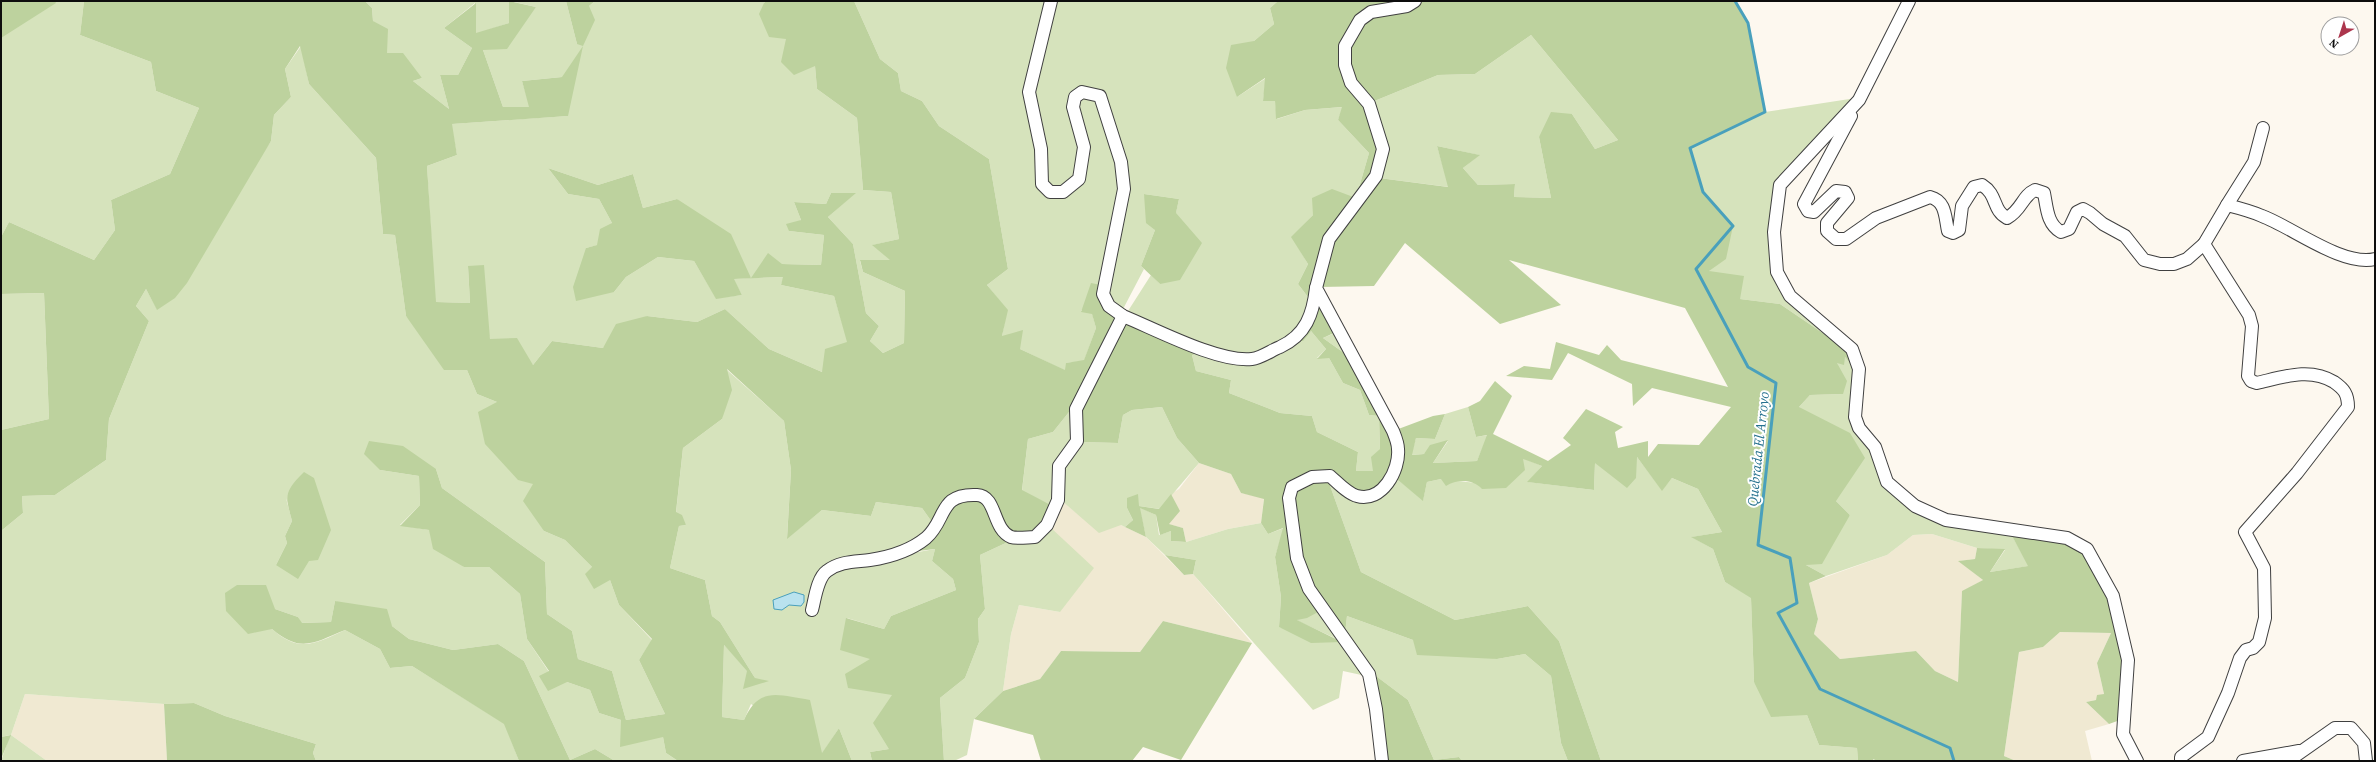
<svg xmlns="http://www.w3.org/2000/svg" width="2376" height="762" font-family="'Source Serif 4',serif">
<rect width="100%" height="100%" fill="#fdf8ef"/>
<g fill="#f0e9d2">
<path d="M1199,463L1231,474L1241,493L1264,498L1261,523L1228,529L1186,542L1183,528L1168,524L1179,511L1171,494L1179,489Z"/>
<path d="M1061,500L1079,515L1121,525L1146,537L1184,575L1193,574L1252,643L1163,621L1140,652L1061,651L1040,679L1003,691L1011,634L1019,605L1060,612L1050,527Z"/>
<path d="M1932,534L1977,548L1975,559L1959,561L1983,580L1962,592L1958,682L1935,671L1916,651L1840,659L1814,634L1818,619L1809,583L1887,555L1913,535Z"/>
<path d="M2060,632L2111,633L2097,663L2104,694L2096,700L2086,702L2109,724L2085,731L2092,761H2016L2004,756L2019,652L2043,647Z"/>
<path d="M25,694L164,704L167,761H47L11,735Z"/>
</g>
<g fill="#d6e3bc" fill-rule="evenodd">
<path d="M1,1H84L80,35L151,62L156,91L199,108L170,174L111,200L115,230L94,260L9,222L1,237Z"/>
<path d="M365,1H509V23L476,34L475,3L444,28L472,48L458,75H440L449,109L413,81L422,78L387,53L373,21L372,8Z"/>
<path d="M510,1H566L577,44L589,6L595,1H766L764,3L786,39L815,66L817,89L857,118L863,190L891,192L899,239L873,245L891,260L860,261L863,272L905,291L904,343L883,353L870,341L879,326L866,313L853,244L828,217L855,193H831L826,204L794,202L801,220L789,231L824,235L821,265L782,264L752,278L784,277L781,285L834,296L848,342L822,372L769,349L725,309L697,322L647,316L603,348L552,341L533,365L490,339L468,266L470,303L435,302L427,166L457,155L451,124L568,116L562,77L522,81L530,107H503L483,50L536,7ZM548,168L598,185L633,174L643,208L677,199L751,278L733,279L742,295L716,298L694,261L658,257L626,277L614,292L586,248L598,245L612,223L599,199L568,194Z"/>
<path d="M854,1H1047L1025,92L1049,195L1082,181L1077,106L1083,96L1098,99L1117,163L1120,189L1101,285L1081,311L1092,313L1096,328L1084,361L1066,363V371L1020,349L1002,336L1007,310L987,285L1008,269L989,159L939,126L922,101L901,91L898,73L880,59Z"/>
<path d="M1055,1H1278L1270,8L1274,24L1254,41L1237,97L1266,78L1263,101H1275L1277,119L1305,110L1343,107L1338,120L1369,153L1356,198L1313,215L1292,237L1308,264L1298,284L1311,301L1302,325L1285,341L1252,355L1223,352L1128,314V311L1151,275L1160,284L1179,199L1144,194L1155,230L1141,266L1144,269L1122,311L1112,304L1107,293L1127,189L1103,93L1072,95C1076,121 1094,188 1052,188L1046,183L1033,92Z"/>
<path d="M1531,35L1618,140L1595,149L1572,114L1539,137L1551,198L1514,197L1515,184L1478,185L1463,168L1479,155L1437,146L1449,187L1379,178L1372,102L1438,75L1475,74Z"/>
<path d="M301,46L309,84L376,158L383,234L395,235L406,316L467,370L477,394L497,402L534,484L544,531L565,540L592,567L610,580L619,605L652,640L639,660L665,714L626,720L612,671L578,659L572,631L547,614L545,562L442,488L436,469L380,470L419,476L420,505L400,525L429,530L464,567H489L520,594L527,639L549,672L567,682L590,690L599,713L621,720L663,737L666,753L678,761H615L595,749L570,760L524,661L498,644L453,650L409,639L392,626L335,601L331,622L301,623L298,617L275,609L272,629C300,654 316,643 345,630L380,649L390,668L412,666L505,724L519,761H316L313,753L316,744L225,716L194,703L164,704L25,694L11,735L47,761H1L10,735L1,737V531L23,513L22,496L55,495L106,460L109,419L149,321L136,306L146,289L157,309L271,141L274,115L291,97L285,69ZM286,498L309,561L276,565L287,543L285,536L292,521Z"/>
<path d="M1856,98L1777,183L1773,273L1849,351L1780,304L1740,299L1709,271L1733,226L1703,192L1690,149L1765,112Z"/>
<path d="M44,293L49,419L1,430V294Z"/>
<path d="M1311,331L1326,349L1317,358H1329L1343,383L1360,390L1369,415L1379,416L1380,449L1374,471H1356L1358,452L1317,432L1312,416L1280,413L1229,393L1231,380L1196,371L1192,355L1204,352L1253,363Z"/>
<path d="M1337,332L1351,358L1323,338Z"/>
<path d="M1845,357L1855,369L1856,430L1912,509L2011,534L2029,566L1990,572L2005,550L1977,548L1932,534L1913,535L1887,555L1826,576L1806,565L1850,515L1836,501L1799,407L1810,395L1843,394L1837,363Z"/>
<path d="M726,369L784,421L791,470L787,538L822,510L871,516L876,502L922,508L934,525C905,555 863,559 824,568L822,588L829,574L851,564L935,549L932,561L953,579L956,590L891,616L884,629L847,618L893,695L889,749L870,752L872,761H852L839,728L822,754L751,704L744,720L722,717L724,645L755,678L720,622L712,616L705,580L670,568L679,526L686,525L676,513L683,448L722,419Z"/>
<path d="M1073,407V440L1051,505L1022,491L1028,439L1053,432Z"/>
<path d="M1162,407L1177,438L1199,463L1160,509L1139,506L1127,508L1133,520L1125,527L1121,525L1099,533L1061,500L1063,467L1081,442L1118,443L1123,415L1132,410Z"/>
<path d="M1468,407L1476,437L1488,435L1477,461L1433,463L1448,441L1424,454L1411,455L1416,438L1435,439L1445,414Z"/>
<path d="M1637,457L1662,490L1672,478L1698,489L1722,532L1692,537L1713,549L1725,582L1751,597L1754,682L1807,715L1819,745L1857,748L1858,761H1601L1559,641L1528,606L1455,620L1361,572L1328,480L1392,475L1423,500L1427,482L1441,479L1476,483L1523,458L1542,466L1528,482L1594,490L1595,463Z"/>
<path d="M1139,507L1156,515L1159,535L1171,531V541L1186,542L1228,529L1261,523L1268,534L1284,528L1275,557L1281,597L1279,627L1341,641L1296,620L1320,611L1366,676L1343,671L1339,698L1313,710L1193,574L1196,560L1165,555L1146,537Z"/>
<path d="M1050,527L1094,568L1060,612L1019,605L1011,634L1003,691L974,719L967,755L954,761H944L940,698L965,678L979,642L978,619L985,609L980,555L1010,541Z"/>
<path d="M1347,616L1413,640L1497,659L1525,654L1551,676L1561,743L1568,761H1462L1459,757L1434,760L1408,700L1372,673L1345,634Z"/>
</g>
<g fill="#bdd29e">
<path d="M1,1H55L56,3L1,38Z"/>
<path d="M84,1H365L372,8L373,21L388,29L387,53H403L422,78L413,81L449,109L440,75H458L472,48L444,28L476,3V33L509,23V1L536,7L507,49L483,50L503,107H529L522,81L562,77L583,46L577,44L566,1H595L589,6L595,20L583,46L568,116L452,124L457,155L427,166L436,302L470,303L468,266L484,265L490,339L517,338L533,365L552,341L603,348L616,324L647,316L697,322L725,309L769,349L822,372L825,349L847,342L834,296L781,285L783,277L734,279L742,295L716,299L694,261L658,257L626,277L614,292L576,301L573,287L586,248L597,245L600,229L612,223L599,199L568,194L548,168L598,185L633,174L643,208L677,199L731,234L751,278L768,253L782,264L821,265L824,235L789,231L786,224L801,220L794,202L826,204L831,193H856L828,217L853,244L866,313L879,326L870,341L883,353L904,343L905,291L863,272L860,260H890L872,245L899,239L891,192L863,190L857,118L817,89L815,66L794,75L781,62L786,39L769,37L759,14L764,3L766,1H854L880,59L898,73L901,91L922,101L939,126L989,159L1008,269L987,285L1008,310L1002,336L1023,330L1020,349L1065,370L1066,363L1084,360L1096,328L1092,314L1081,312L1091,283L1101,285L1118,317L1073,407L1053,432L1028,439L1022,490L1051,505L1044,522L1034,533C1003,534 1006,531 995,504L967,491L934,525L922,508L876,502L871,516L822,510L787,539L791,470L784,421L727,369L732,390L722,419L683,448L676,512L682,515L686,525L679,526L670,568L705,580L712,616L720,622L755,678L769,681L743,689L747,671L724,645L722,717L744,720C759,686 778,695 810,700L822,753L839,728L852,761H678L666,753L663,737L620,747L621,720L599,713L590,690L567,682L548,691L539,676L549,671L527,639L520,594L489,567H464L433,549L429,530L400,526L420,505L419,476L380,470L364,454L369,441L403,446L436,469L442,488L545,562L547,614L572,631L578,659L612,671L626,720L665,714L639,660L652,639L619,605L610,580L594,589L585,574L592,567L565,540L544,531L523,501L533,484L518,480L485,444L478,412L497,402L477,394L467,370H444L406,316L395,235L383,234L376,158L309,84L300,46L285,69L291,97L274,115L271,141L187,283L175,298L157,310L146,289L136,306L149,321L109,419L106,460L55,495L22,496L23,513L1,531V430L49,419L44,293L1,294V237L9,222L94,260L115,230L111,200L170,174L199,108L156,91L151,62L80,35Z"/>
<path d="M1278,1H1407L1370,8L1357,18L1342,46L1341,66L1348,85L1366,106L1380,149L1372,175L1326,237L1313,287L1311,301L1298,284L1308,264L1291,237L1313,215L1312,198L1332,189L1356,198L1369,153L1338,120L1342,107L1305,110L1276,119L1275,101H1263L1265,78L1237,97L1226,68L1231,45L1254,41L1274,24L1270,8Z"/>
<path d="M1424,1H1735L1748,23L1765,112L1690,149L1703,192L1733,226L1726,259L1709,271L1744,276L1740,299L1780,304L1849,351L1855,369L1845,357L1844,365L1837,363L1847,381L1843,394L1810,395L1799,407L1850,433L1865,458L1836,501L1850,515L1822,564L1806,565L1826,576L1809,583L1818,619L1814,634L1840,659L1916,651L1935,671L1958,682L1962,591L1983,580L1958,561L1975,559L1977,548L2005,549L1990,572L2028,566L2011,534L2066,542L2084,552L2109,598L2124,660L2120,720L2109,724L2086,702L2096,700L2097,695L2104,694L2097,663L2111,633L2060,632L2043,647L2019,652L2004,756L2016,761H1875L1874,759L1872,761H1858L1857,748L1819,745L1807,715L1771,717L1754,682L1751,598L1725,582L1713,549L1691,537L1722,532L1698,489L1672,478L1662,491L1637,457L1636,478L1627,488L1595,463L1594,490L1527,482L1542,466L1523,459L1525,470L1506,488L1482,489C1473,479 1457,479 1446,486L1441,479L1427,482L1423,501L1392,475L1393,431L1433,416L1445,414L1435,439L1416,438L1412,455L1424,454L1430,445L1448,440L1433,463L1477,461L1487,435L1476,437L1468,407L1480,401L1495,381L1512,396L1493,434L1548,461L1571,445L1563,438L1586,409L1623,427L1615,432L1618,448L1648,441V457L1658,444L1699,445L1731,407L1652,388L1633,406L1632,384L1568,353L1552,380L1506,376L1524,366L1550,369L1556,342L1599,355L1607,345L1621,360L1728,387L1685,308L1509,260L1561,305L1500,324L1405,243L1374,286L1320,287L1332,240L1379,178L1448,187L1437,146L1480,155L1463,168L1478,185L1515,184L1514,197L1551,198L1539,137L1551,112L1572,114L1595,149L1618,140L1531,35L1475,74L1438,75L1372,102L1354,82L1348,65L1349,47L1355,34L1373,15L1408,9Z"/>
<path d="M1144,194L1179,199L1176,213L1202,243L1180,280L1160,284L1141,266L1155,230L1146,223Z"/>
<path d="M1319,300L1336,332L1323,338L1351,358L1390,432L1395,448L1393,462L1389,473L1377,490L1366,494L1357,493L1330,472L1312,473L1289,484C1285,499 1287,509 1289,524C1293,562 1298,580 1320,611L1307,618L1297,620L1342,642L1311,643L1279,627L1281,597L1275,557L1283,528L1268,534L1261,523L1264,499L1241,493L1231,474L1199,463L1177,438L1162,407L1132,410L1123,415L1118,443L1081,442L1080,408L1125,320L1204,352L1192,355L1196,371L1231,380L1229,393L1280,413L1312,416L1317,432L1358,452L1356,471H1373L1371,457L1380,449L1379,416L1369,415L1360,390L1343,383L1329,358L1317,359L1326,349L1311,331L1303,341H1296C1308,329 1317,318 1319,300Z"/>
<path d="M304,472L314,478L331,530L318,560L309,561L298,579L276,565L287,543L285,536L292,521C285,495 284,492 304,472Z"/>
<path d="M1328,480L1361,572L1455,620L1528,606L1559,641L1601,761H1568L1561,743L1551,676L1525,654L1497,659L1417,655L1413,640L1347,616L1345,634L1312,587L1300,557L1293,498L1296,489L1313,481Z"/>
<path d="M1138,494L1139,506L1159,509L1171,494L1180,511L1169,524L1183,528L1186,542L1171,541V531L1160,535L1156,515L1140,508L1146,537L1125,527L1133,520L1127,508V498Z"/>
<path d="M968,499L984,501L1010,541L980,555L985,609L978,619L979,642L965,678L940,698L944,761H872L870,752L889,749L873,723L892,695L848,688L845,674L870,659L840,650L846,618L884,629L891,616L956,590L953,579L932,561L935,549L910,552L948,508Z"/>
<path d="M1165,555L1196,560L1193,574L1184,575Z"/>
<path d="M237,585H266L275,609L298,617L302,623L331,622L335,601L387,609L392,626L409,639L453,650L498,644L524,661L570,760L595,749L615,761H519L504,724L412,666L390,668L380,649L345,630C315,642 301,654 272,629L248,634L226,611L225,593Z"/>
<path d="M1163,621L1252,643L1181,760L1143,747L1132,761H1041L1033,735L974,719L1003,691L1040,679L1061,651L1140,652Z"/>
<path d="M1372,673L1408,700L1434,760L1459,757L1462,761H1386Z"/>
<path d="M194,703L225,716L316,744L313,753L316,761H167L164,704Z"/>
<path d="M11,735L1,759V737Z"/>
</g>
<path fill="#b9e2ee" stroke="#49a0bc" d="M794,592L804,595V602L801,606L789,605L782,610L774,609L773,600Z"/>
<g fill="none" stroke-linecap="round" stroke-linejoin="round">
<path stroke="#49a0bc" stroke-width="3" d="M1735,1L1748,23L1765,112L1690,148L1703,192L1733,226L1696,269L1748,367L1776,383L1758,545L1790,558L1797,603L1778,613L1820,689L1950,748L1954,761"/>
<g stroke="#404040" stroke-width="14">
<g id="minor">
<path d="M1051,1L1029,92L1041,149L1042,184L1050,192H1063L1079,179L1084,147L1073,107L1075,97L1082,92L1100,96L1121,162L1124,189L1103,294L1109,306L1123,316C1155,329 1219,363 1252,359C1261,358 1272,350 1280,347C1306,335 1313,314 1316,288"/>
<path d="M1909,1L1859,100L1780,185L1774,232L1777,272L1790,296L1852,349L1859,369L1855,417L1859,428L1875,447L1887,482L1915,506L1946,520L2067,538L2087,549L2113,596L2128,660L2123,734L2137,761"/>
<path d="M1851,116L1804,204L1808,211L1814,212L1836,191L1845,192L1848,198L1827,223V231L1836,239H1846L1876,218L1930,197C1946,201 1945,217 1948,231L1953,233L1959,230L1962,206L1974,187L1982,185C1998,195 1992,210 2007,218C2022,210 2022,196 2035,190L2044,193C2047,208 2047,224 2061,232L2069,229L2077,212L2083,209L2090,213L2103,224L2125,236L2144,260L2160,264H2174L2187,259L2204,244L2227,205C2239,208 2251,211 2262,216C2292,227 2343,267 2375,259"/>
<path d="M2227,205L2254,162L2263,128"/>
<path d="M812,610C815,599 817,578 827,571C840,561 855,562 870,560C890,557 910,551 926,538C947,520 938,493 977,495C997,496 992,529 1011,537C1017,539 1028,537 1035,537L1047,525L1058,500L1059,466L1077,441L1076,409L1123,316"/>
<path d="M1382,761L1376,709L1369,674L1309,589L1297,558L1289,498L1292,487L1312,477L1330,476C1337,482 1348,494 1357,496C1382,503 1400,470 1398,449C1398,443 1395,436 1393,431L1316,288L1329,239L1376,176L1383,149L1369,104L1351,83L1345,65V46L1360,20L1371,12L1407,6L1415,1"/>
<path d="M2181,761V757L2208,737L2228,693L2240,658L2246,650L2253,648L2259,642L2265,618L2264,568L2245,532L2297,473L2348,407C2348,394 2344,389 2334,382C2310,367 2283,377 2257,383L2251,381L2248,376L2252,326L2249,315L2204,244"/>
<path d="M2243,761L2299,751"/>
<path d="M2288,761L2335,728H2351L2364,743L2366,761"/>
</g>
</g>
<use href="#minor" stroke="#fff" stroke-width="12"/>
</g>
<g text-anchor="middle" stroke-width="4" stroke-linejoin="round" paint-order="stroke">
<g font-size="14" font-style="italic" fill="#26718f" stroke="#fff">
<text transform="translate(1758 449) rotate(-84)" y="5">Quebrada El Arroyo</text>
</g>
</g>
<rect width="2376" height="762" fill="none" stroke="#0d0d0d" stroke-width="4"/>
<g transform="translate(2340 36) rotate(219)"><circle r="19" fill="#ffffff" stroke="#9e9e9e"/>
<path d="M0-3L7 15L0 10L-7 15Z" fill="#ac364d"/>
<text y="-6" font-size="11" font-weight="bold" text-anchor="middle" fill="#0d0d0d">N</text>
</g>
</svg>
